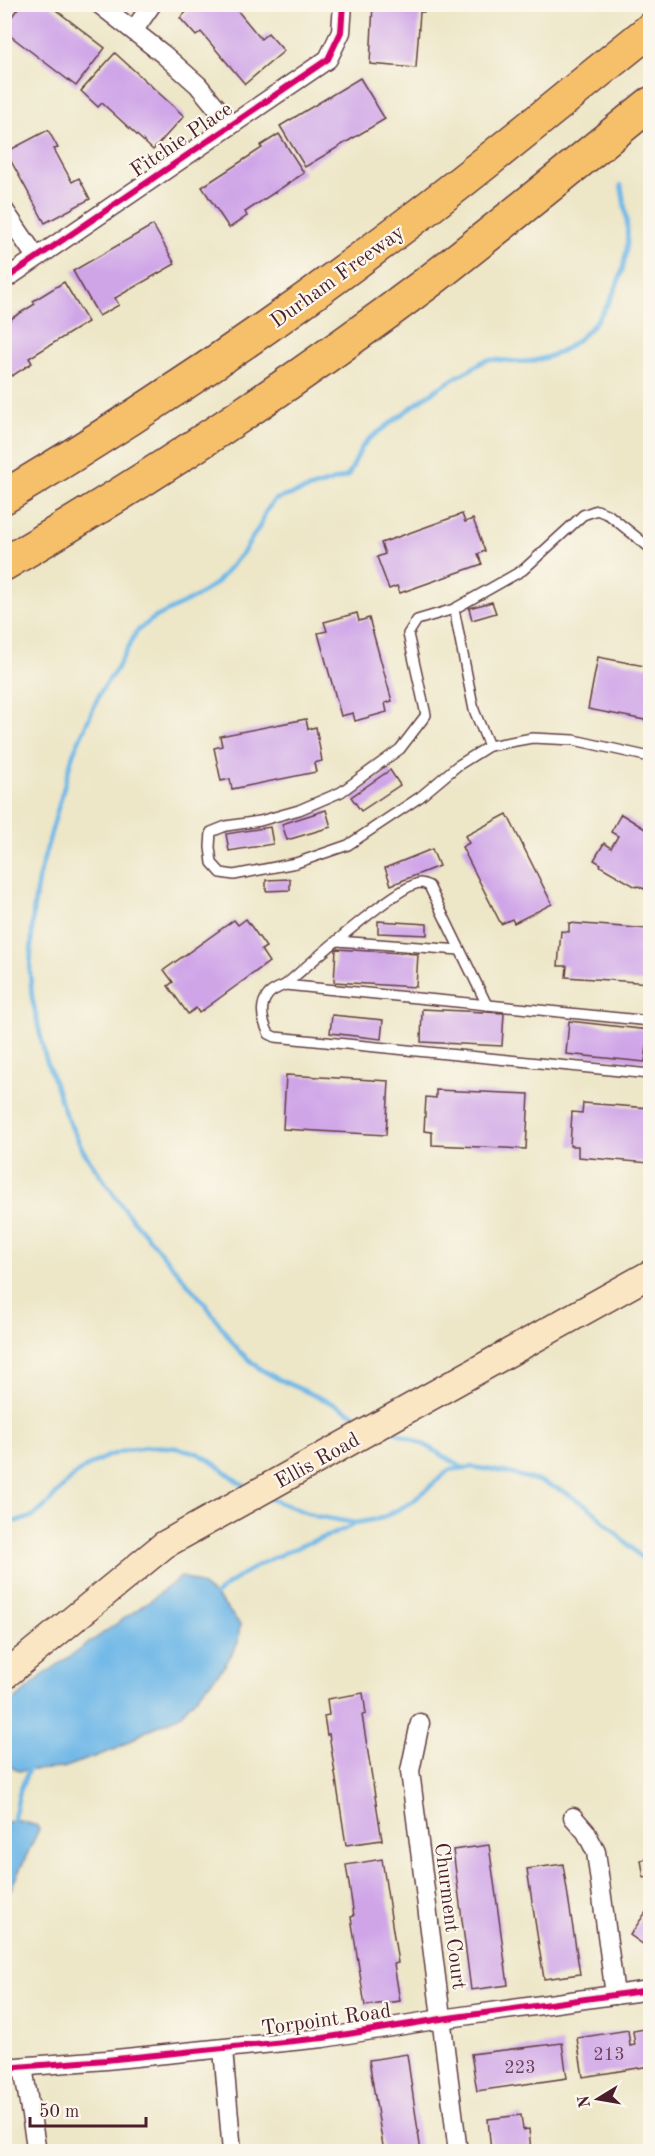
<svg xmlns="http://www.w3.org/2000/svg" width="655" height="2156" font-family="'Old Standard TT',serif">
<rect width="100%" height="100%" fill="#fbf7ec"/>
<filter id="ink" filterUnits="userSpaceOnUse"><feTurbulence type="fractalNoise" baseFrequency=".0167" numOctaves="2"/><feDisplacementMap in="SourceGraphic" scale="12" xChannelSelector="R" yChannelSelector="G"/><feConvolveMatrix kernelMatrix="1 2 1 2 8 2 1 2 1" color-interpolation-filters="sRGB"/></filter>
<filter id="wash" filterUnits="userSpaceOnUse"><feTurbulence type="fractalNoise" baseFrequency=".008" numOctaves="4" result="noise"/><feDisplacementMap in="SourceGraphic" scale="24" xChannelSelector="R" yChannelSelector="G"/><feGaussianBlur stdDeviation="1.35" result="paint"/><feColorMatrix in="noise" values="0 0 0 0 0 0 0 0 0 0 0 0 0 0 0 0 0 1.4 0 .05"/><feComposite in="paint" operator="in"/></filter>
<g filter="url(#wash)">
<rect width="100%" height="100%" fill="#ede6c7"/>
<g fill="#6fb8e7" stroke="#5c6c89" stroke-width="1.5">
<path d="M181,1577C205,1580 225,1606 240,1624L238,1643L224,1667L181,1714L172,1720L148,1730L116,1749L63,1768L19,1771L5,1764V1711L8,1706L43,1675L152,1599Z"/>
<path d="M20,1821L37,1826L39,1829L5,1901V1822Z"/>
</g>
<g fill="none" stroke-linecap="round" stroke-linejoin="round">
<g stroke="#6fb8e7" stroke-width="4.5">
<path d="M366,1420L334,1404L278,1379L260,1369L238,1350L206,1305L127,1213L84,1152L66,1116L45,1056L32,997L30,972L33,913L38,880L73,754L101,691L117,668L137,631L154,618L196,597L216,583L244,551L261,524L265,513L274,500L348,476L362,447L369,439C402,415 434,388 471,369C476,366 482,361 487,360C503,358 520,365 537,360C586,349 618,300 626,253C630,231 625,207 621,185"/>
<path d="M391,1430L425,1445L462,1467"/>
<path d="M268,1498L315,1516L356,1523L382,1518L412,1502L449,1470L472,1467L505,1472L542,1482L563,1491L590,1508L650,1566"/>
<path d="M4,1521C41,1525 50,1496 74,1476C108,1449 152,1440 194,1452C209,1456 231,1479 247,1487"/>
<path d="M211,1599C240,1571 271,1558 308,1543C325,1537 340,1533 356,1523"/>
<path d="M12,1827L20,1791L30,1766"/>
</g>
</g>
<g id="blocks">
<g fill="#cfa5e8">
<path d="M21,4H48L105,48L76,86L4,31V27Z"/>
<path d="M195,4H232L261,39L268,33L284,51L245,84L201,32L196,36L180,18Z"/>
<path d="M373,4H425L424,12H420L416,68L370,64Z"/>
<path d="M115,53L184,116L153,150L102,103L98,107L81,91Z"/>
<path d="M360,78L385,119L305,167L280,126Z"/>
<path d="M48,130L58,148L54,149L72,182L79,178L90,199L45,223L6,152Z"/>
<path d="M279,134L304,173L245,212L247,216L229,228L202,187L262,148L260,146Z"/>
<path d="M153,225L175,264L115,298L119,305L99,316L73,271Z"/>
<path d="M64,282L88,322L29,358L32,363L12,376L4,363V323L35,304L33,301Z"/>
<path d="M462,514L465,522L473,519L485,551L478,554L482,564L400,593L397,586L389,589L377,557L385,554L381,543Z"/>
<path d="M492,602L496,613L472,620L469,608Z"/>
<path d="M357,613L359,621L369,618L392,701L385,703L387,712L355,721L353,713L341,716L318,633L327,631L324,622Z"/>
<path d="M598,657L650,667V721L588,709Z"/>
<path d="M306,719L308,729L316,727L322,761L314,763L316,772L232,789L230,779L221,781L214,748L222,746L220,736Z"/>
<path d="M390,770L400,785L361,811L351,797Z"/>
<path d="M326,810L331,827L287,840L282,824Z"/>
<path d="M507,814L552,904L514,923L512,919L501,924L462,847L469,843L465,836Z"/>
<path d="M621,814L650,832V863L647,869L650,871V879L644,889L638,886L636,887L600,866L601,864L594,860L604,843L611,848L618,836L611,832Z"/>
<path d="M270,827L273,844L229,851L226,834Z"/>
<path d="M432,849L439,866L391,885L385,868Z"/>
<path d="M290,879V890L266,891V880Z"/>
<path d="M246,919L266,947L261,950L269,962L199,1013L196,1008L188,1014L168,986L173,982L164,970L234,920L238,925Z"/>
<path d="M378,921L427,924V935L378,933Z"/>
<path d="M569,923L650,929V983L566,977L567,966H558L561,931L569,932Z"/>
<path d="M336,949L418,954L416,987L334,982Z"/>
<path d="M422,1009L504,1013L502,1046L421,1042Z"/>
<path d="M332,1015L383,1020L381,1039L330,1033Z"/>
<path d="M569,1021L649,1030L645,1062L566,1054Z"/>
<path d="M286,1075L389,1081L386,1135L283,1129Z"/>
<path d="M436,1090L529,1094L526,1149L432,1145V1132L424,1131L426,1097L436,1098Z"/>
<path d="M583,1103L650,1108V1163L578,1157V1146H570L572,1112L582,1113Z"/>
<path d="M363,1693L366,1714L362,1715L382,1840L346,1845L329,1734L327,1735L324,1716L329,1715L327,1699Z"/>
<path d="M489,1845L508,1985L471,1990L453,1850Z"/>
<path d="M650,1858V1876L644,1878L641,1860Z"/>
<path d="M382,1859L398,1963L394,1964L400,2001L365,2006L351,1917L354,1916L346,1865Z"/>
<path d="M563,1864L580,1974L544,1979L527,1869Z"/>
<path d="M646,1912L650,1915V1949L630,1935Z"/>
<path d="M650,2028V2066L583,2077L577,2038L628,2030L630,2046L635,2045L633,2031Z"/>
<path d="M562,2043L567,2078L477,2091L471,2054Z"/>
<path d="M407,2054L421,2152H384L369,2060Z"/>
<path d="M521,2115L523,2130L529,2129L531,2152H491L488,2119Z"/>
</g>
</g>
</g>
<g filter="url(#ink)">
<use href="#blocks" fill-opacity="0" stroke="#623d42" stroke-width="1.5"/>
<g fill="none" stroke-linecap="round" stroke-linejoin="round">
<g stroke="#623d42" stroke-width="12">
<g id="lane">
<path d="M454,609L417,620L408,634L426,715L400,749L341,792L299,810L260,821L226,826L211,832L210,847L212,863L221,873L234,875L296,863L348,845L420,797L457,766L489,746L532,738L574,740L650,757"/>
<path d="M489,746L474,710L454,609L523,570L583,515L597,510L609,515L650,548"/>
<path d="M337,941L460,950"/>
<path d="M285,985C307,966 399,884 420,883C424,883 425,884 429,886L487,1005"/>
<path d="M650,1021L285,985C280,987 271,991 268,995C258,1007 263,1022 269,1034L275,1037L650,1074"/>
</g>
</g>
<g stroke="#623d42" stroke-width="21">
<g id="street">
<path d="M99,4L163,54L198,85L231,125"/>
<path d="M134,30L152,4"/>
<path d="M4,210L36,257"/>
<path d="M4,280L328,59L341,32L343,4"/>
<path d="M420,1723L410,1771L458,2152"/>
<path d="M573,1817L586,1832L596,1852L615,1995"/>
<path d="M223,2049L232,2152"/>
<path d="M23,2067L37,2152"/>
<path d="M4,2068L106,2060L323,2038L441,2019L650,1990"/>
</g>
</g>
<g stroke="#623d42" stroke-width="30">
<path id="secondary" d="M4,1676L164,1545L650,1274"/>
</g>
<g stroke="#623d42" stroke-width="36">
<g id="highway">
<path d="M4,497C140,416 270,328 395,233C482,168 565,98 650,30"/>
<path d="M4,564C152,478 294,383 431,280C505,223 577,163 650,104"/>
</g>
</g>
<use href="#lane" stroke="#fff" stroke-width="9"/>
<use href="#street" stroke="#fff" stroke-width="18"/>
<use href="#secondary" stroke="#fbe6c4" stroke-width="27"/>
<use href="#highway" stroke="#f6c06b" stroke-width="33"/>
<g stroke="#fbf7ec" stroke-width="10">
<g id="cycleway">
<path d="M4,280L328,59L341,32L343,4"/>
<path d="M4,2068L106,2060L323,2038L441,2019L650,1990"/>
</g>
</g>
<use href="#cycleway" stroke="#d6006c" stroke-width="6"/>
</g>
</g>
<g text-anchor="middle" stroke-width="4.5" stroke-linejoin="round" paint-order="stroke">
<g font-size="18" fill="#6b405a">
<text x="609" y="2060">213</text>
<text x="520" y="2073">223</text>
</g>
<g font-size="21" fill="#4a1f2b" stroke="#fbf7ec">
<text transform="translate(181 139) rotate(-34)" y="7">Fitchie Place</text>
<text transform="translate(337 276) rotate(-36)" y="7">Durham Freeway</text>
<text transform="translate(317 1460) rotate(-29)" y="7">Ellis Road</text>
<text transform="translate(451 1916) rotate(83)" y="7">Churment Court</text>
<text transform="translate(326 2019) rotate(-8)" y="7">Torpoint Road</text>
</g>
</g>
<rect width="655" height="2156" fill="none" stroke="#fbf7ec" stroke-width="24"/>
<g transform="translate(598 2099) rotate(259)" stroke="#fbf7ec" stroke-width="4.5" paint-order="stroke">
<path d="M0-4.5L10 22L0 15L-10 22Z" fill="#4a1f2b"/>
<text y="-9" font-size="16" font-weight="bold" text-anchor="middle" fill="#4a1f2b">N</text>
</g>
<path d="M30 2117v9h116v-9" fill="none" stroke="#4a1f2b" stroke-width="3"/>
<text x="39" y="2117" font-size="18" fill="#4a1f2b" stroke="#fbf7ec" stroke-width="4.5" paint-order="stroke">50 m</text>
</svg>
